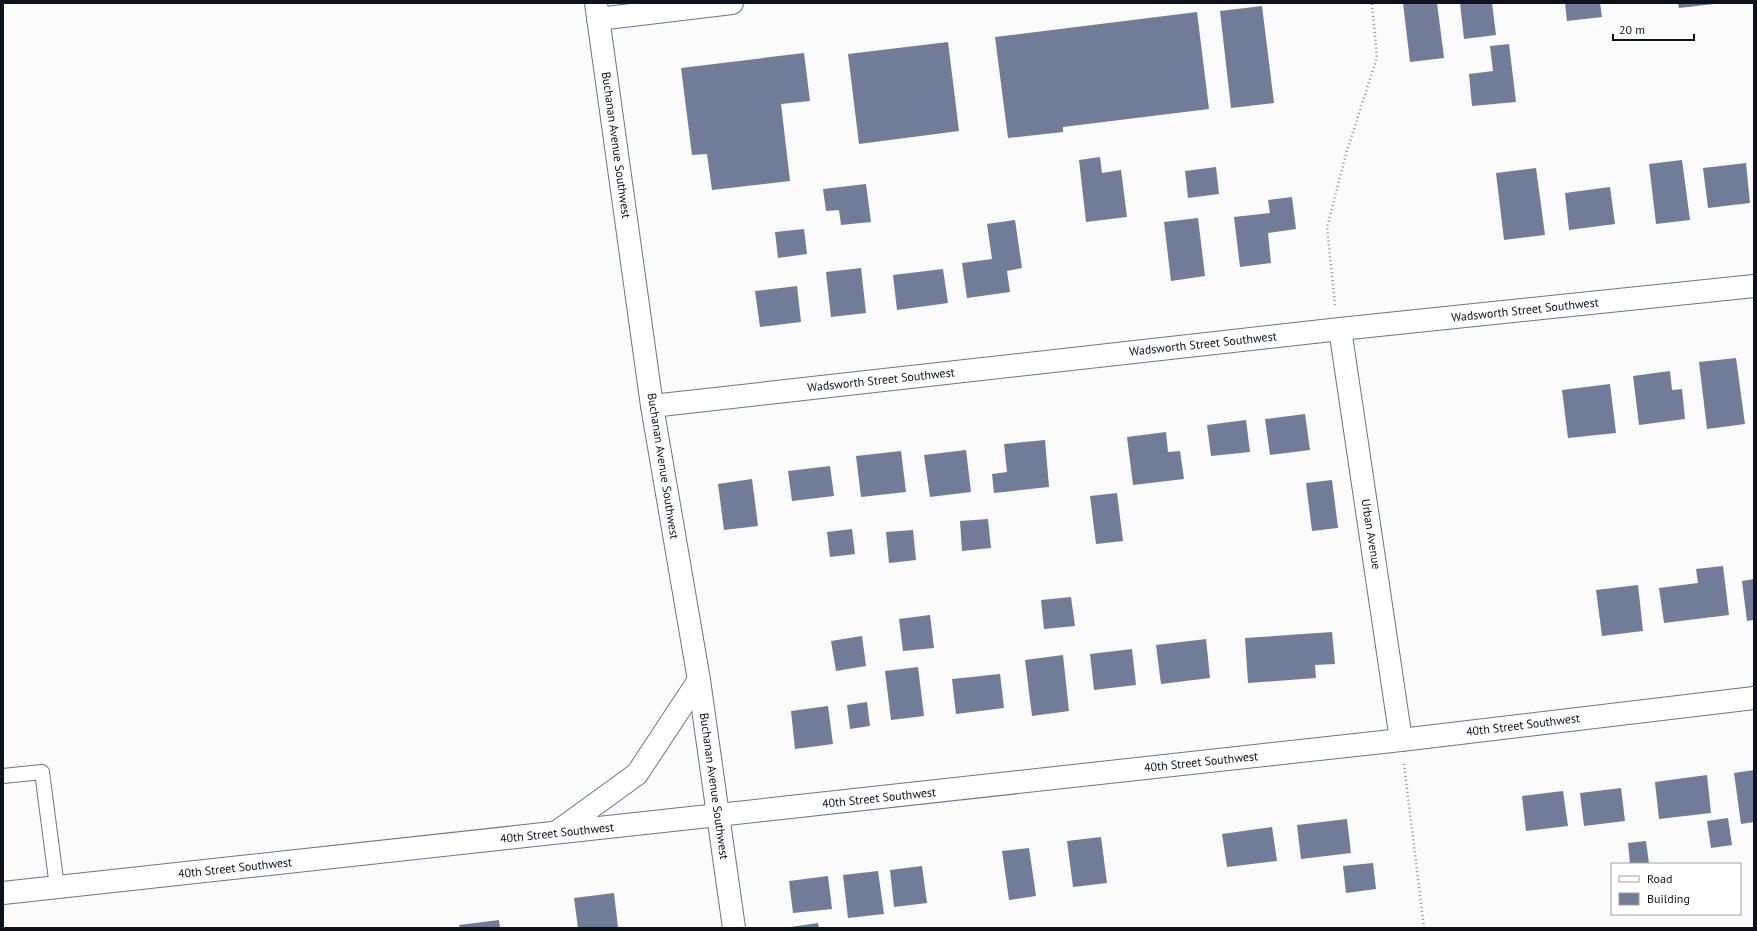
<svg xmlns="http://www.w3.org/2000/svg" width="1757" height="931" font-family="'PT Sans',sans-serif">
<rect width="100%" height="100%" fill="#fbfbfb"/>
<g fill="#707c98">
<path d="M1403,3H1437L1444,58L1410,62Z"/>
<path d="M1460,3H1492L1496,35L1464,39Z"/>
<path d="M1565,3H1600L1602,17L1567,21Z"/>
<path d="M1678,3H1714V4L1679,8Z"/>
<path d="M1262,6L1274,103L1231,108L1220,11Z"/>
<path d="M1197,12L1209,109L1063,127V132L1008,138L995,37Z"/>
<path d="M948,42L959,131L859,144L848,54Z"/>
<path d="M1509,44L1516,102L1472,106L1469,74L1493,71L1490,46Z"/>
<path d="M804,53L810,101L781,104L790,181L712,190L707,154L692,155L681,68Z"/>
<path d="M1100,157L1102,173L1121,170L1127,217L1086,222L1079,160Z"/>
<path d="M1682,160L1690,220L1656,224L1649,164Z"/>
<path d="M1746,163L1750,203L1708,208L1703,168Z"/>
<path d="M1216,167L1219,194L1188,198L1185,171Z"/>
<path d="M1536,168L1545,235L1504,240L1496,173Z"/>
<path d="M866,184L871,222L841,225L839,210L826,211L823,189Z"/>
<path d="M1610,187L1615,224L1569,230L1565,193Z"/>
<path d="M1292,197L1296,229L1268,233L1271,263L1240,267L1234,217L1270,213L1268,200Z"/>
<path d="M1198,218L1205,276L1171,281L1164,222Z"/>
<path d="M1015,220L1022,268L1007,271L1010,292L967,298L962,263L992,259L987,224Z"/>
<path d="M804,229L807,254L778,258L775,232Z"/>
<path d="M861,268L866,313L831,317L826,272Z"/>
<path d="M943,269L948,303L897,310L893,275Z"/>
<path d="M797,286L801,322L760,327L755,291Z"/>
<path d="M1736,358L1745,424L1707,429L1699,362Z"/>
<path d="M1670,371L1672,390L1682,389L1685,419L1639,425L1633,376Z"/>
<path d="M1610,384L1616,433L1568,438L1562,390Z"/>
<path d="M1305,414L1310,450L1270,455L1265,419Z"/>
<path d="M1246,420L1250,452L1211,456L1207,425Z"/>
<path d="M1166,432L1168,452L1180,451L1184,479L1133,485L1127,437Z"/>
<path d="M1045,440L1049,487L994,493L992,474L1007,472L1004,444Z"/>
<path d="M966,450L971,492L930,497L924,455Z"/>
<path d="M901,451L906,492L861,497L856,456Z"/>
<path d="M830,466L834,496L792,501L788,471Z"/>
<path d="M752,479L758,526L724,530L718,484Z"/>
<path d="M1332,480L1338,528L1312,531L1306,483Z"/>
<path d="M1117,493L1123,541L1096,544L1090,496Z"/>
<path d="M988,519L991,548L962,551L960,521Z"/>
<path d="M852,529L855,554L830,557L827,532Z"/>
<path d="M913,530L916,560L889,563L886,532Z"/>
<path d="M1723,566L1729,615L1664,623L1659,588L1698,583L1696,569Z"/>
<path d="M1754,579V620L1747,621L1742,581Z"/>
<path d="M1638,585L1643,631L1602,636L1596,590Z"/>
<path d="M1071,597L1075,626L1044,629L1041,600Z"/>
<path d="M930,615L934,648L903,651L899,619Z"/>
<path d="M1332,632L1335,664L1315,665L1316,678L1248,683L1245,638Z"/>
<path d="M862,636L866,666L836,671L831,641Z"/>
<path d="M1206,639L1210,678L1161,684L1156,645Z"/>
<path d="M1132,649L1136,685L1094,690L1090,654Z"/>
<path d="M1063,655L1069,711L1032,716L1025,660Z"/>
<path d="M918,667L924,716L891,720L885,671Z"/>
<path d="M1000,674L1004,708L956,714L952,679Z"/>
<path d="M867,702L870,726L850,729L847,705Z"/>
<path d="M828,706L833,744L795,749L791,711Z"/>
<path d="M1754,770V822L1741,824L1734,773Z"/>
<path d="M1707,775L1711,813L1659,819L1655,782Z"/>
<path d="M1621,788L1625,821L1584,826L1580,793Z"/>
<path d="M1563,791L1568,826L1526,831L1522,796Z"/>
<path d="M1728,818L1732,845L1711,848L1707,821Z"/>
<path d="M1347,819L1351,853L1301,859L1297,825Z"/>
<path d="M1272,827L1277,861L1227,867L1222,834Z"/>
<path d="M1101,837L1107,883L1073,887L1067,841Z"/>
<path d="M1646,841L1649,864H1630L1628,843Z"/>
<path d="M1029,848L1036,896L1009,900L1002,851Z"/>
<path d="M1373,863L1376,889L1346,893L1343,866Z"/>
<path d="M922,866L927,903L894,907L890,870Z"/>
<path d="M878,871L884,914L848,918L843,875Z"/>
<path d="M828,876L832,909L793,913L789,881Z"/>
<path d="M614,893L618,927L578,928L574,898Z"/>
<path d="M499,920L500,928H460L459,925Z"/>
<path d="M818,923L819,928H791V927Z"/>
</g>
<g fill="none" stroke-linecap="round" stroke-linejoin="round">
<g stroke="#687490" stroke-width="16">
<path id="service" d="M3,776L42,772L57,887"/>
</g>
<g stroke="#687490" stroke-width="24">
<g id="minor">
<path d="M598,19L732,3"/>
<path d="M1340,329L1401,740"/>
<path d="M652,406L1340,329L1754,286"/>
<path d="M734,928L718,815L1401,740L1754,698"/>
</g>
</g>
<g stroke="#687490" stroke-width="24">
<g id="tertiary">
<path d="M557,832L637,774L699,680"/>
<path d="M3,893L718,815L699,680L652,406L596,3"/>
</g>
</g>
<g stroke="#909397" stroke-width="2.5" stroke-dasharray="1 3" stroke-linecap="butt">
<path d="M1335,305L1327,227L1346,154L1377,57L1372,3"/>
<path d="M1404,764L1424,928"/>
</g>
<use href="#service" stroke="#fff" stroke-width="14"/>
<use href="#minor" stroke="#fff" stroke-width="22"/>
<use href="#tertiary" stroke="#fff" stroke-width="22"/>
</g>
<g text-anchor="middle" stroke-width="4" stroke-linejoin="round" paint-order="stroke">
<g font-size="12" fill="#0d121c" stroke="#fff">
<text transform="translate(616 145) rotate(82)" y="4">Buchanan Avenue Southwest</text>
<text transform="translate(1525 310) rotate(-6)" y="4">Wadsworth Street Southwest</text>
<text transform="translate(1203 344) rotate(-6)" y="4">Wadsworth Street Southwest</text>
<text transform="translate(881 380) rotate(-6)" y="4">Wadsworth Street Southwest</text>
<text transform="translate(663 466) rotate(81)" y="4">Buchanan Avenue Southwest</text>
<text transform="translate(1371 534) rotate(81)" y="4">Urban Avenue</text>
<text transform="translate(1523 725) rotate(-7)" y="4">40th Street Southwest</text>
<text transform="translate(1201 762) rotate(-6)" y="4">40th Street Southwest</text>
<text transform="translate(714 786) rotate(82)" y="4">Buchanan Avenue Southwest</text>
<text transform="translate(879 798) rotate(-6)" y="4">40th Street Southwest</text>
<text transform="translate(557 833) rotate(-6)" y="4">40th Street Southwest</text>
<text transform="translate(235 868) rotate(-6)" y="4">40th Street Southwest</text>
</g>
</g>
<rect width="1757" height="931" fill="none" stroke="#0d121c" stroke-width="8"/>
<rect x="1611" y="863" width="130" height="52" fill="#ffffff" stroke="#9ea0a4"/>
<rect x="1619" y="876" width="20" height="6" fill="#ffffff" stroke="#9ea0a4"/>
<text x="1647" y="883" font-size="12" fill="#0d121c">Road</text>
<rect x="1619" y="893" width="20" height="12" fill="#707c98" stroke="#9ea0a4"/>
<text x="1647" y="903" font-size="12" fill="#0d121c">Building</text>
<path d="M1613 34v6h81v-6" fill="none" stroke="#0d121c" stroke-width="2"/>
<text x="1619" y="34" font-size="12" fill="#0d121c" stroke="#ffffff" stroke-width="3" paint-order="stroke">20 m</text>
</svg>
